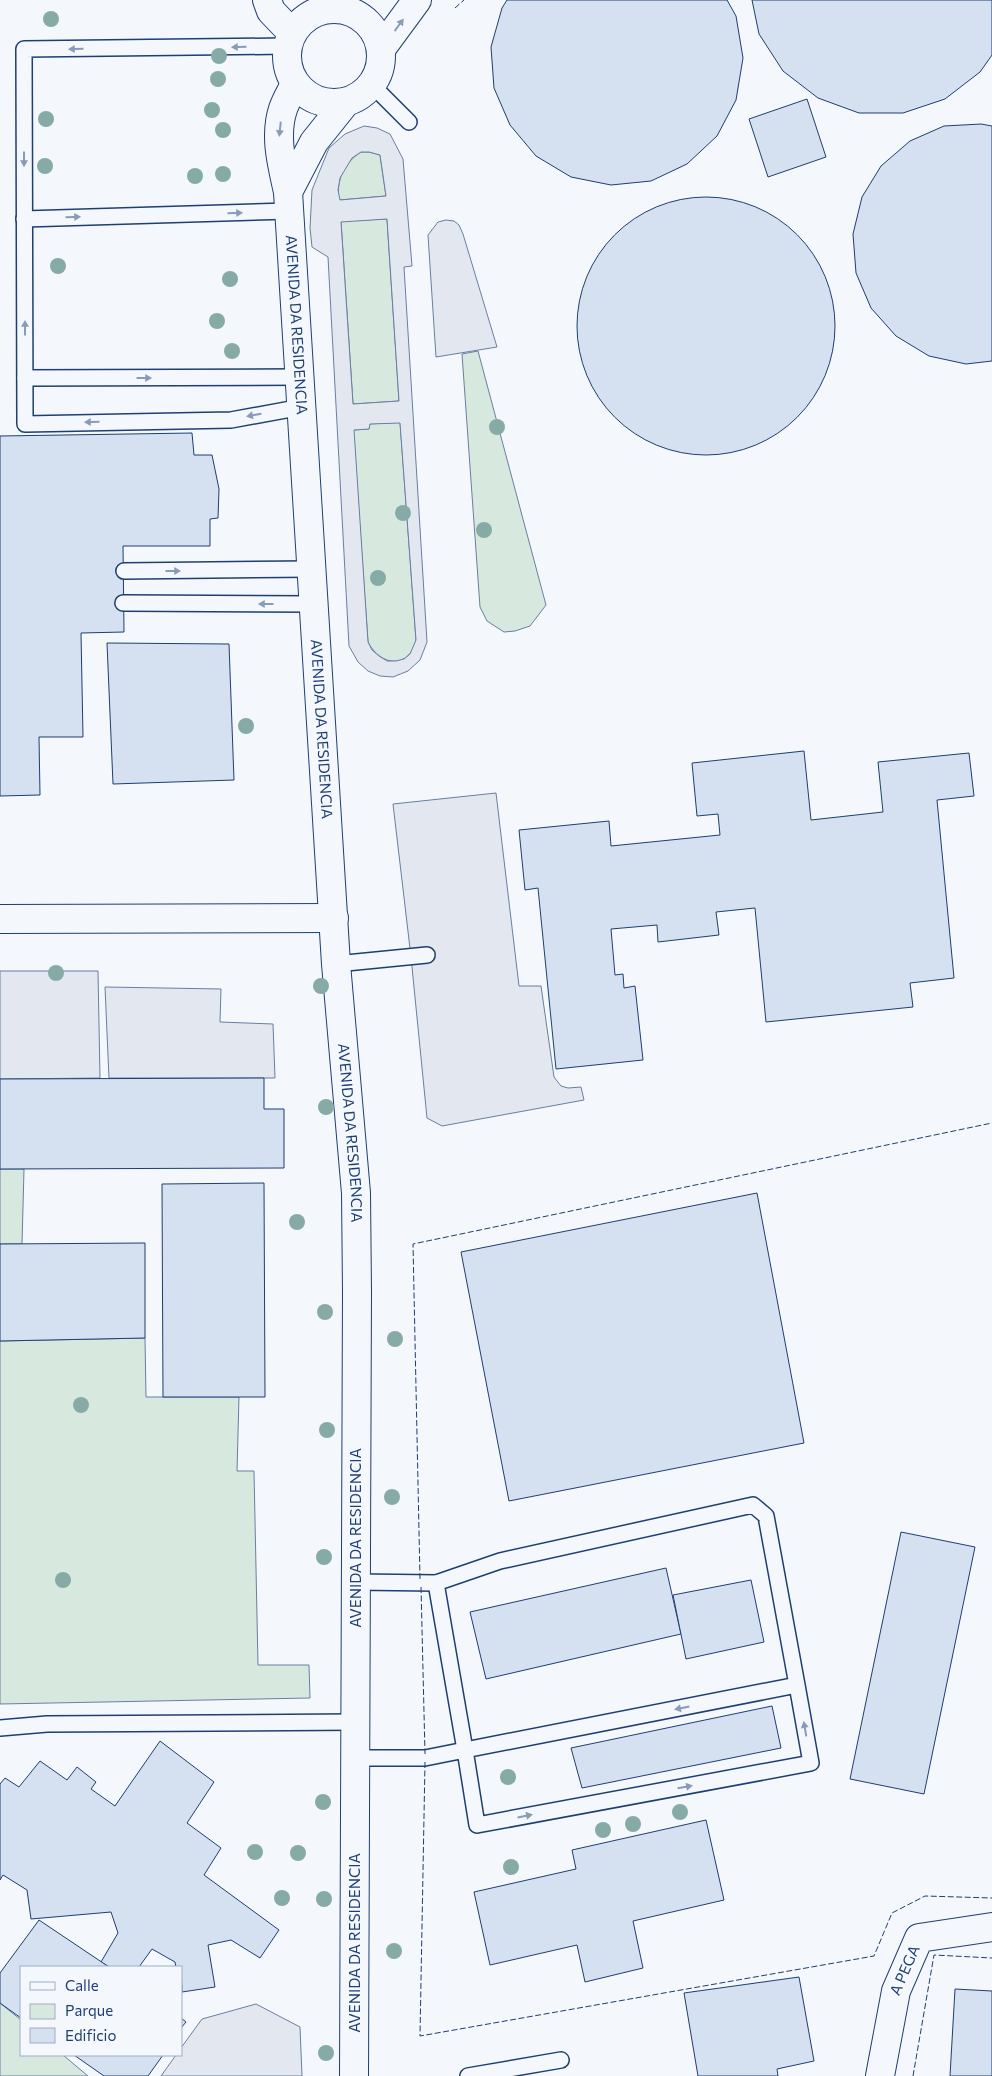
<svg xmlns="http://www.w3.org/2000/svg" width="992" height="2076" font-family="Commissioner,sans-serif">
<rect width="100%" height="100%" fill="#f4f7fb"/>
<g fill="#d7e8df" stroke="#687fa3">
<path d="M361,152H369L380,155L386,196L339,200C336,180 344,163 361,152Z"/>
<path d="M387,219L399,401L353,404L341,221Z"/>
<path d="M478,351L546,605L530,626L515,631L504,632L487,621L480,607L462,354Z"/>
<path d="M400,422L416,640C409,670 380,666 368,642L353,430L369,429V424Z"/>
<path d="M0,1169H24L22,1244H0Z"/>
<path d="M145,1338L146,1397H239L237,1471H254L258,1665H309L310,1698L0,1704V1341Z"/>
<path d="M0,2003L21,2020V2055H63L88,2076H0Z"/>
</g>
<g fill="#e3e8f0" stroke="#687fa3" fill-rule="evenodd">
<path d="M364,126L377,128L390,134L403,159L412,266L404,267L427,642L420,660L408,671L393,677L380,676L368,671L358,662L349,646L328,257L312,247L310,228L312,190L329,148L345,134ZM361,152H369L380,155L386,196L340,200L338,190L340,178L352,158ZM387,219L399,401L353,404L341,222ZM400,423L416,640L410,654L404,659L396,661H387L379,656L372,650L368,642L354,430L369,429L370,424Z"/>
<path d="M446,220L454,221L459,225L463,234L497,347L436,357L428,235L438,222Z"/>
<path d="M496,793L519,986H541L554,1077L561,1086L568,1088L581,1087L584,1100L442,1126L427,1118L411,957L393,804Z"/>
<path d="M0,971H98L100,1078L0,1079Z"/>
<path d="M105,987L221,989L220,1022L273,1024L275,1078H109Z"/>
<path d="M256,2004L300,2027L302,2076H161L176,2055H181V2048L202,2019Z"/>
</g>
<g fill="#d5e0f0" stroke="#1d3f73">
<path d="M507,0H727L736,16L743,58L736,100L717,136L687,164L651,181L611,185L571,177L536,156L510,125L494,88L491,47L502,8Z"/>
<path d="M752,0H992V55L980,72L945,99L903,113H859L818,98L783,71L759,34Z"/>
<path d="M807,99L826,157L768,177L749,119Z"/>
<path d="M981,124L992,126V361L966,364L929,356L896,336L871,308L856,273L853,234L862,197L881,166L910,141L944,126Z"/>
<circle cx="706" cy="326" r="129"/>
<path d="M192,433L194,455H212L219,489L218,518L210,519V546H123L124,632L81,633L83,737H39L40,795L0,796V436Z"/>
<path d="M107,643L229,644L234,780L113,784Z"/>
<path d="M804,751L811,820L883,812L878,762L969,753L974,796L937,800L954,978L910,983L913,1007L766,1022L755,908L716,912L719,935L658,942L657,925L611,929L615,975L623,974L624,988L635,986L643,1060L556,1069L538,888L525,890L519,830L609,821L611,846L720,835L718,814L697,816L692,763Z"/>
<path d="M264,1078V1109H284V1168L0,1169V1079Z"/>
<path d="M264,1183L265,1397H163L162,1184Z"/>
<path d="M757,1193L804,1443L509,1501L461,1252Z"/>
<path d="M145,1243V1338L0,1341V1244Z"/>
<path d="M901,1532L975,1547L924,1794L850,1779Z"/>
<path d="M666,1568L681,1634L486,1679L470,1612Z"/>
<path d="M751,1580L764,1642L686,1659L673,1595Z"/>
<path d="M772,1706L781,1748L582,1788L571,1748Z"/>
<path d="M160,1741L214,1782L187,1823L221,1848L204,1875L279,1930L260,1958L231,1940L208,1945L215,1987L182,1992L181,1967H176L175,1962L152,1949L139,1967H109L101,1962L118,1933L111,1912L31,1919L27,1890L3,1875L0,1880V1784L5,1778L19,1787L40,1761L67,1780L77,1767L96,1782L91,1789L115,1806Z"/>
<path d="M706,1820L724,1900L633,1921L643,1968L585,1982L577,1945L490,1965L474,1892L576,1869L572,1850Z"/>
<path d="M39,1920L109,1967H21V2018L0,2003V1973Z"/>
<path d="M799,1977L814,2061L777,2069L778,2076H698L684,1993Z"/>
<path d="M955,1989L992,1991V2076H950Z"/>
<path d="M181,2018L186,2022L181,2028Z"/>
<path d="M74,2055H163L148,2076H104Z"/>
</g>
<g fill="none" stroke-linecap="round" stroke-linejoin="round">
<g stroke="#1d3f73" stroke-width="18">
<g id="lane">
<path d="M287,46L24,49L25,424L231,420L302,407"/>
<path d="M371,84L409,122"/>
<path d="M24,219L289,211"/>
<path d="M25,378L300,377"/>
<path d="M124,571L312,569"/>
<path d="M123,603L315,604"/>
<path d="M336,964L427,955"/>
<path d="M356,1582L436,1583"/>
<path d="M0,1728L47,1724L356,1722"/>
<path d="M355,1758H425L465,1750L477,1825L811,1763L797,1685L465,1750L436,1583L500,1561L753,1505L766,1516L797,1685"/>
<path d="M468,2076L561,2060"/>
</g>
</g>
<g stroke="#1d3f73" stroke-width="30">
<g id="street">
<path d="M267,0L271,11L292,33"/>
<circle cx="334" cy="56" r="47"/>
<path d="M381,49L417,0"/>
<path id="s1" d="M295,84C291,92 286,100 283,109C274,136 282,165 288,192L336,964L356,1193L357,1292L354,2076"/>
<path d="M288,192L314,142L346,102"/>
<path d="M0,919L334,918"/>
<path id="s2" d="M880,2076L896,1991L919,1938L992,1927"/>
</g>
</g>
<use href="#lane" stroke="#f4f7fb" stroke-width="15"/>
<use href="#street" stroke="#f4f7fb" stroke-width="28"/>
<g stroke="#1d3f73" stroke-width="1" stroke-dasharray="6 2.5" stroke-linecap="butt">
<path d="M455,8L464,0"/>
<path d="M420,1579L413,1244L992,1123"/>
<path d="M421,1587L425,1754"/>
<path d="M425,1762L420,2036L874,1956L892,1913L925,1896L992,1898"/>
<path d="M913,2076L934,1955L992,1958"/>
</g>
</g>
<g fill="#86aba6">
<circle cx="51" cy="19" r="8"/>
<circle cx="219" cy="56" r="8"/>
<circle cx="218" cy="79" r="8"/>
<circle cx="212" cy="110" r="8"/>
<circle cx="46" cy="119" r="8"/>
<circle cx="223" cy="130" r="8"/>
<circle cx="45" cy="166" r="8"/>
<circle cx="223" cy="174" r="8"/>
<circle cx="195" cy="176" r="8"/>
<circle cx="58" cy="266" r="8"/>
<circle cx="230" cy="279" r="8"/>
<circle cx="217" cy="321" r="8"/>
<circle cx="232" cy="351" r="8"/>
<circle cx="497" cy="427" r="8"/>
<circle cx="403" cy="513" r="8"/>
<circle cx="484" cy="530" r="8"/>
<circle cx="378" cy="578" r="8"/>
<circle cx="246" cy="726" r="8"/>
<circle cx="56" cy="973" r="8"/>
<circle cx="321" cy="986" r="8"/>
<circle cx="326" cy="1107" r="8"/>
<circle cx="297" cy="1222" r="8"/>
<circle cx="325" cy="1312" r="8"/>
<circle cx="395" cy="1339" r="8"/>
<circle cx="81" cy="1405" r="8"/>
<circle cx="327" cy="1430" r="8"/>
<circle cx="392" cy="1497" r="8"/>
<circle cx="324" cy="1557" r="8"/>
<circle cx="63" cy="1580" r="8"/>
<circle cx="508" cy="1777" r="8"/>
<circle cx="323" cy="1802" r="8"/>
<circle cx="680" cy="1812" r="8"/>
<circle cx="633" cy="1824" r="8"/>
<circle cx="603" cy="1830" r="8"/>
<circle cx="255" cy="1852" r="8"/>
<circle cx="298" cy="1853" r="8"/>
<circle cx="511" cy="1867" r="8"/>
<circle cx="282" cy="1898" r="8"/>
<circle cx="324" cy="1899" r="8"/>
<circle cx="394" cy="1951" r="8"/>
<circle cx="326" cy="2053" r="8"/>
</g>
<defs><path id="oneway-solid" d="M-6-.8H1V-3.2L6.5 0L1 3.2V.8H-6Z" transform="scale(1.25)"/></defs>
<g fill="#889bb7">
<use href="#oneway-solid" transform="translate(399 25) rotate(-54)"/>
<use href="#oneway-solid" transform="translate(239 47) rotate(179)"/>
<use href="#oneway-solid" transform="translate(76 49) rotate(179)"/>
<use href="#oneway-solid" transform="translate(280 129) rotate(96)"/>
<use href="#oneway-solid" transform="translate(24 159) rotate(90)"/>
<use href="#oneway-solid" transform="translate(235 213) rotate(-2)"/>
<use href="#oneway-solid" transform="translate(73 217) rotate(-2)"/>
<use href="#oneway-solid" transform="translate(25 328) rotate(-90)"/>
<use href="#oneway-solid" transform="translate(144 378)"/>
<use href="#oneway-solid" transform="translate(254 415) rotate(170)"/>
<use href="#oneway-solid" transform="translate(92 422) rotate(179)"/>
<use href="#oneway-solid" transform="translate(173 571)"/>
<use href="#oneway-solid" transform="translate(266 604) rotate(-180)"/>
<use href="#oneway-solid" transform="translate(682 1708) rotate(169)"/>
<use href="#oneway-solid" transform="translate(805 1729) rotate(-100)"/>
<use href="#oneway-solid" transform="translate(685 1787) rotate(-10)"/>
<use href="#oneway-solid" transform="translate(525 1816) rotate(-11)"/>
</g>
<g text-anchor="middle" stroke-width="4" stroke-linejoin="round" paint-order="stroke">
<g font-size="15" fill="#1d3f73" stroke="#f4f7fb">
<text dy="5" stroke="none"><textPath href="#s1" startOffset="245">AVENIDA DA RESIDENCIA</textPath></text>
<text dy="5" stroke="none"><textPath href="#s1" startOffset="650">AVENIDA DA RESIDENCIA</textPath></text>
<text dy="5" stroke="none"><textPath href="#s1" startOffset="1055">AVENIDA DA RESIDENCIA</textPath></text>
<text transform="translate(356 1538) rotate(-90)" y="5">AVENIDA DA RESIDENCIA</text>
<text transform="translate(355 1943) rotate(-90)" y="5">AVENIDA DA RESIDENCIA</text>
<text dy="5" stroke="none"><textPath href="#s2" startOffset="109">A PEGA</textPath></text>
</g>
</g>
<rect x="20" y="1966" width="162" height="90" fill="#f4f7fb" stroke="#9eadc5"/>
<rect x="30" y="1982" width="25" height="8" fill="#f4f7fb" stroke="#9eadc5"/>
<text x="65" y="1991" font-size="15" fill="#1d3f73">Calle</text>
<rect x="30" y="2004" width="25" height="15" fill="#d7e8df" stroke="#9eadc5"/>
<text x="65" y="2016" font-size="15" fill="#1d3f73">Parque</text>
<rect x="30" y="2028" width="25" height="15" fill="#d5e0f0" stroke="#9eadc5"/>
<text x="65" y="2041" font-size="15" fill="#1d3f73">Edificio</text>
</svg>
